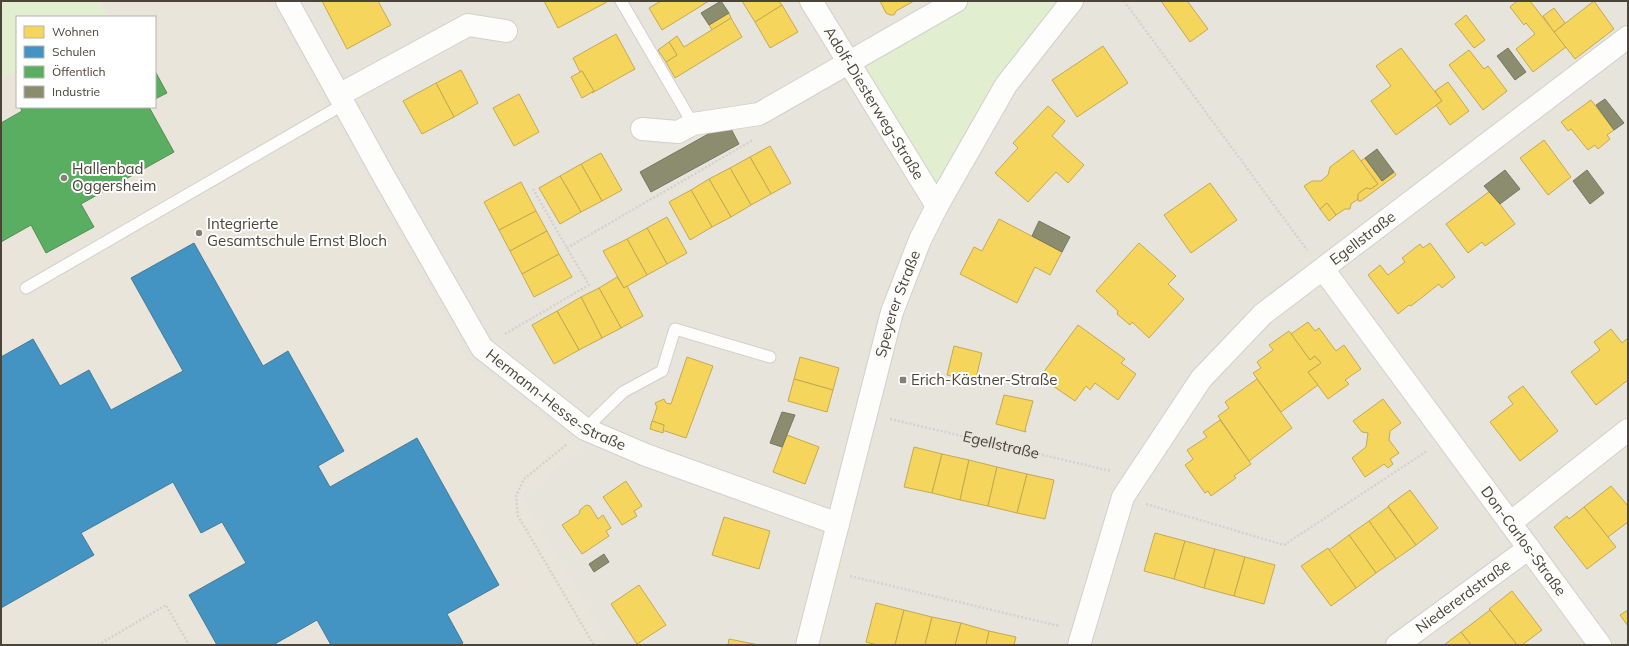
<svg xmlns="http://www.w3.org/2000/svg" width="1629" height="646" font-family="Mulish,sans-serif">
<rect width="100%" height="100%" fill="#f4f2ee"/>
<path fill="#e7e4dc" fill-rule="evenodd" d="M1,1H1628V645H1ZM17,17H155V107H17Z"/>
<path fill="#eae5da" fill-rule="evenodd" d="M1,1H267L469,360L582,447L521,497L609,645H1ZM17,17H155V107H17Z"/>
<g fill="#e1eecf">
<path d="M1,1H100L108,17H17V70L1,79Z"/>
<path d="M971,1H1063L936,191L859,67Z"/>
</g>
<g fill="#f6d55c" stroke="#c3aa52">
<path d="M322,1H378L391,25L347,49Z"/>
<path d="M544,1H606L607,2L558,28Z"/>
<path d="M661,1H709L662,30L649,8Z"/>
<path d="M742,1H779L782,5L755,22Z"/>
<path d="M880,1H914L896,11L894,15H890L886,13Z"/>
<path d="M1161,1H1189L1188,2L1208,29L1190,42Z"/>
<path d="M1517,1H1530L1566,47L1533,72L1516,49L1535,34L1526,23L1524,25L1510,7Z"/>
<path d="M1594,1L1614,29L1575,59L1554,32Z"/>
<path d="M782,5L798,32L770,48L755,22Z"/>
<path d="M1554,8L1565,23L1554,32L1543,16Z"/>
<path d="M729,13L731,18L712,30L709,25Z"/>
<path d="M1466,15L1485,40L1474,48L1455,24Z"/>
<path d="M731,18L742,37L675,78L666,62L677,55L669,42L677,36L684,47Z"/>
<path d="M616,34L635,69L592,93L594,91L582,71L580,72L573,58Z"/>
<path d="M669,42L677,55L666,62L658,50Z"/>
<path d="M1103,46L1128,83L1077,117L1052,80Z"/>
<path d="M1401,48L1442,101L1396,135L1371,101L1391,86L1376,66Z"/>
<path d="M1469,50L1484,69L1488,66L1507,91L1483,110L1449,65Z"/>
<path d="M461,70L478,103L454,117L436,83Z"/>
<path d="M582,71L594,91L582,98L571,77Z"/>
<path d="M1448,82L1469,111L1450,125L1436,105L1442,101L1435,91Z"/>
<path d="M436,83L454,117L422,134L403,101Z"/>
<path d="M519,94L539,132L514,146L493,108Z"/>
<path d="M1591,100L1614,130L1607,135L1610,139L1598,149L1595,145L1588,150L1571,129L1568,131L1561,122Z"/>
<path d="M1048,106L1065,121L1052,136L1084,165L1068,183L1056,172L1028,202L995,173L1018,148L1013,143Z"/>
<path d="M1544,140L1571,177L1548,195L1520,158Z"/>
<path d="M770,146L791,183L771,194L750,157Z"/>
<path d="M1353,150L1378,184L1371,189L1366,188L1358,194V199L1351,204L1350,209H1345L1336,215L1327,203L1320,209L1304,186L1312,181H1321L1328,175L1330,167Z"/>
<path d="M601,153L622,190L602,201L581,164Z"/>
<path d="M750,157L771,194L751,205L730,168Z"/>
<path d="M1365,158L1382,181L1394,172L1396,175L1361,201H1358V194L1366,188L1371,189L1378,184L1361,161Z"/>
<path d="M581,164L602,201L581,212L560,176Z"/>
<path d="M730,168L751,205L731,217L709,179Z"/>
<path d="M560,176L581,212L560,224L539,188Z"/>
<path d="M709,179L731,217L712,227L691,190Z"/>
<path d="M521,182L536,211L499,230L484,202Z"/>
<path d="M1210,183L1237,220L1191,253L1164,215Z"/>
<path d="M691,190L712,227L690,240L669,202Z"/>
<path d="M1490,191L1515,224L1485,246L1482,242L1468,253L1446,224Z"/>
<path d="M1327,203L1336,215L1329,221L1320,209Z"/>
<path d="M536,211L547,231L510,251L499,230Z"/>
<path d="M667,217L687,253L667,264L647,228Z"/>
<path d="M999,219L1062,252L1050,275L1035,267L1017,303L960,274L974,247L982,251Z"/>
<path d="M647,228L667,264L647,275L627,239Z"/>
<path d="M547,231L559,254L522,274L510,251Z"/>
<path d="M627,239L647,275L624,288L603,251Z"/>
<path d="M1139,243L1176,276L1168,284L1184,299L1149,338L1132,322L1130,325L1117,314L1118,311L1096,291Z"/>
<path d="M1430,243L1455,277L1442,288L1439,284L1411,306L1409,305L1398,314L1368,275L1380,265L1388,275L1405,262L1402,258L1420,244L1423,248Z"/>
<path d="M559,254L572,277L534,297L522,274Z"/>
<path d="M617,277L624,288L627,286L643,316L621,328L599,288Z"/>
<path d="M599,288L621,328L602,338L581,297Z"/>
<path d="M581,297L602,338L579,350L557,311Z"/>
<path d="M557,311L579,350L554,364L532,325Z"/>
<path d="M1308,322L1315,331L1319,328L1336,351L1344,345L1361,369L1345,380L1349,384L1328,399L1308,372L1321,363L1315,356L1310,360L1291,334Z"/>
<path d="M1078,325L1125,359L1121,363L1136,374L1118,400L1095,383L1090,390L1086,386L1075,401L1040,377Z"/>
<path d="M1611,329L1622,343L1628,338V380L1596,405L1571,372L1600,350L1594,342Z"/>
<path d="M1289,331L1310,360L1315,356L1321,363L1308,372L1318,385L1281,412L1253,373L1261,368L1257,362L1273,350L1269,345Z"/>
<path d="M954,346L982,353L975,382L947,375Z"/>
<path d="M687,357L713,366L686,438L662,430L664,425L652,421L651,425L657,407L655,403L664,399L666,403L671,404Z"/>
<path d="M800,357L839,368L833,390L794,379Z"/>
<path d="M794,379L833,390L827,412L788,401Z"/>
<path d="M1257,379L1292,428L1249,461L1218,416L1229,408L1225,402Z"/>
<path d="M1523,386L1558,431L1520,461L1490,422L1513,404L1508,397Z"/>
<path d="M1004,395L1033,401L1025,430L1026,432L996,424Z"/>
<path d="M1383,399L1401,423L1390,431L1389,440L1399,453L1390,459L1393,464L1388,468L1384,464L1365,477L1352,458L1366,447L1368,433L1362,432L1353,421Z"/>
<path d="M1220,420L1251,464L1234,476L1236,478L1211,496L1208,491L1205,493L1185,465L1193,459L1187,450L1207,437L1203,432Z"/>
<path d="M652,421L664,425L663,433L650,429Z"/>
<path d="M787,435L819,447L805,484L773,472Z"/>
<path d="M914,447L942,454L932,493L904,487Z"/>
<path d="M942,454L969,460L960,500L932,493Z"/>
<path d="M969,460L997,467L988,506L960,500Z"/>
<path d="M997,467L1027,474L1017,513L988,506Z"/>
<path d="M1027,474L1054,480L1045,519L1017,513Z"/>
<path d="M626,481L642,506L634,511L637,516L622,525L603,497Z"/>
<path d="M1611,486L1628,506V522L1608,537L1584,507Z"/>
<path d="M1410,490L1438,528L1416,545L1388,506Z"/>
<path d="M586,505L590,506L598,519L603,515L611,528L606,531L609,536L582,554L562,525L579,514L580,510Z"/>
<path d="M1388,507L1416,545L1396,559L1369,521Z"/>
<path d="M1584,507L1616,547L1587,569L1554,527L1567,516L1569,519Z"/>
<path d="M724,517L770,531L759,569L712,555Z"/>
<path d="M1369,521L1396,559L1376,573L1349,535Z"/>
<path d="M1155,533L1185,541L1174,579L1144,571Z"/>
<path d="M1349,535L1376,573L1356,588L1329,550Z"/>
<path d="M1185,541L1215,549L1204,588L1174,579Z"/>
<path d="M1328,548L1356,588L1331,606L1301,566Z"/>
<path d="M1215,549L1245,557L1234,596L1204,588Z"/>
<path d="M1245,557L1275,565L1264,604L1234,596Z"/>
<path d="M639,585L666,625L637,644L611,604Z"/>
<path d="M1512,591L1542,630L1522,645H1517L1489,609Z"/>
<path d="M876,603L904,610L895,645H877L866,642Z"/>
<path d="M904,610L932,617L925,645H895Z"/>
<path d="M1490,610L1517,645H1471L1461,632Z"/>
<path d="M1628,610V626L1620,615Z"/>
<path d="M932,617L961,623L955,645H925Z"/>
<path d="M961,623L989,631L986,645H955Z"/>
<path d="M989,631L1016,637L1014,645H986Z"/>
<path d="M1461,632L1471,645H1444Z"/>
<path d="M729,639L759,645H728Z"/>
</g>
<path fill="#4393c3" stroke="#457b9a" d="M194,243L263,366L288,351L344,451L318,466L330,487L417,438L499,585L447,614L463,643L458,645H331L317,620L273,645H217L189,595L246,563L222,522L201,533L173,482L81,533L94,555L1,608V357L33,339L60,386L89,370L111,410L183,371L131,278Z"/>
<g fill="#5aae61" stroke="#568e55">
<path d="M155,71L167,93L155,99Z"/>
<path d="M20,107H149L174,152L81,204L94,227L46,253L31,225L1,242V123L22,111Z"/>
</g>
<g fill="#8c8c6e" stroke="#78765e">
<path d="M721,1L729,13L709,25L701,13Z"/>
<path d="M1508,48L1526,72L1515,80L1497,56Z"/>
<path d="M1605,99L1624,123L1614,130L1596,105Z"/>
<path d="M728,123L739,144L651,192L640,172Z"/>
<path d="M1377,149L1394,172L1382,181L1365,158Z"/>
<path d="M1505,170L1520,189L1500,204L1484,186Z"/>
<path d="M1587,170L1604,193L1590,204L1573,181Z"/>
<path d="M1039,221L1070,237L1062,252L1032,236Z"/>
<path d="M782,412L795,415L782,447L770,443Z"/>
<path d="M604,554L609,562L594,572L589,564Z"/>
</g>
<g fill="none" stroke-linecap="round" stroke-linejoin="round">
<g stroke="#d2d0cb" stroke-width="13">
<g id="service">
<path d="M621,1L693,124"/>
<path d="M26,288L344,104"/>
<path d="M585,429L623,392L662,371L675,329L770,357"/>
</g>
</g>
<g stroke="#d2d0cb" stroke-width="24">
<g id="minor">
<path id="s2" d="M287,1L382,173L482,348L585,429L646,455L838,524"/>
<path id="s3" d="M811,1L937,206"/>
<path d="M339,95L468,25L506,31"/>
<path d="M642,129L678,132L693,124L759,114L956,1"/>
<path id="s4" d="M1323,269L1600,645"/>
<path d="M1510,523L1628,430"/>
<path id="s5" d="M1079,645L1123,497L1201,379L1263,314L1628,37"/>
<path id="s6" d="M1397,645L1529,548"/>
</g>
</g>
<g stroke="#d2d0cb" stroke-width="24">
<g id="tertiary">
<path id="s7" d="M807,645L892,312L920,240L937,206L1006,85L1072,1"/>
</g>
</g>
<g stroke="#d3d2cc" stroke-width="2.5" stroke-dasharray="2 2" stroke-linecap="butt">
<path d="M1124,1L1307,250"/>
<path d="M533,189L567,248"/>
<path d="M505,334L589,285L567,248L753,140"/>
<path id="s1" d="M890,419L1111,471"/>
<path d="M566,445L524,479L516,496L518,516L594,645"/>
<path d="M1146,504L1284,545L1427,451"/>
<path d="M850,576L1059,626"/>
<path d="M98,645L166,605L189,645"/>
</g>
<use href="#service" stroke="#fdfdfc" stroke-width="11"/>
<use href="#minor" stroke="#fdfdfc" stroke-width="22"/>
<use href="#tertiary" stroke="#fdfdfc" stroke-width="22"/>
</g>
<g fill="#868178" stroke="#fff" stroke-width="1.5">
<circle cx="64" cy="178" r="4"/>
<circle cx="199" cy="233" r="4"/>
<rect x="899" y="376" width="8" height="8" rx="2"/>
</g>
<g text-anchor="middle" stroke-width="4" stroke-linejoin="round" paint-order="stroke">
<g font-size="15" fill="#4b4439" stroke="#fff">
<text dy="5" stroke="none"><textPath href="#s3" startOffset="120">Adolf-Diesterweg-Straße</textPath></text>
<text dy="5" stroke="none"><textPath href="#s5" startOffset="511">Egellstraße</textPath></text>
<text dy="5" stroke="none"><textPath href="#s7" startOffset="353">Speyerer Straße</textPath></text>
<text dy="5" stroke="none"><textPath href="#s2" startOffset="489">Hermann-Hesse-Straße</textPath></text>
<text dy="5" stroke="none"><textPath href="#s1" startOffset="114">Egellstraße</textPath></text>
<text dy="5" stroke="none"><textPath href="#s4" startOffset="338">Don-Carlos-Straße</textPath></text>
<text dy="5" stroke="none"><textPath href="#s6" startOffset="82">Niedererdstraße</textPath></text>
</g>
<g font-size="15" fill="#4b4439" stroke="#fff" text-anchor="start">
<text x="72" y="174">Hallenbad<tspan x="72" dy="17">Oggersheim</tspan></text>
<text x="207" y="229">Integrierte<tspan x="207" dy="17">Gesamtschule Ernst Bloch</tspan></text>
<text x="911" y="385">Erich-Kästner-Straße</text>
</g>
</g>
<rect width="1629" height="646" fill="none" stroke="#4b4439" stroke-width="4"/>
<rect x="16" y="16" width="140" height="92" fill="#ffffff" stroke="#b7b4b0"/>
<rect x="24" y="26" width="20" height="12" fill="#f6d55c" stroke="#b7b4b0"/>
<text x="52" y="36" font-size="12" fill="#4b4439">Wohnen</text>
<rect x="24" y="46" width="20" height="12" fill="#4393c3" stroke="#b7b4b0"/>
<text x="52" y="56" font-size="12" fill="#4b4439">Schulen</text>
<rect x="24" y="66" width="20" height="12" fill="#5aae61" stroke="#b7b4b0"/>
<text x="52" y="76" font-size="12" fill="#4b4439">Öffentlich</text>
<rect x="24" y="86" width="20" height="12" fill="#8c8c6e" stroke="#b7b4b0"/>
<text x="52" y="96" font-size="12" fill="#4b4439">Industrie</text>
</svg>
